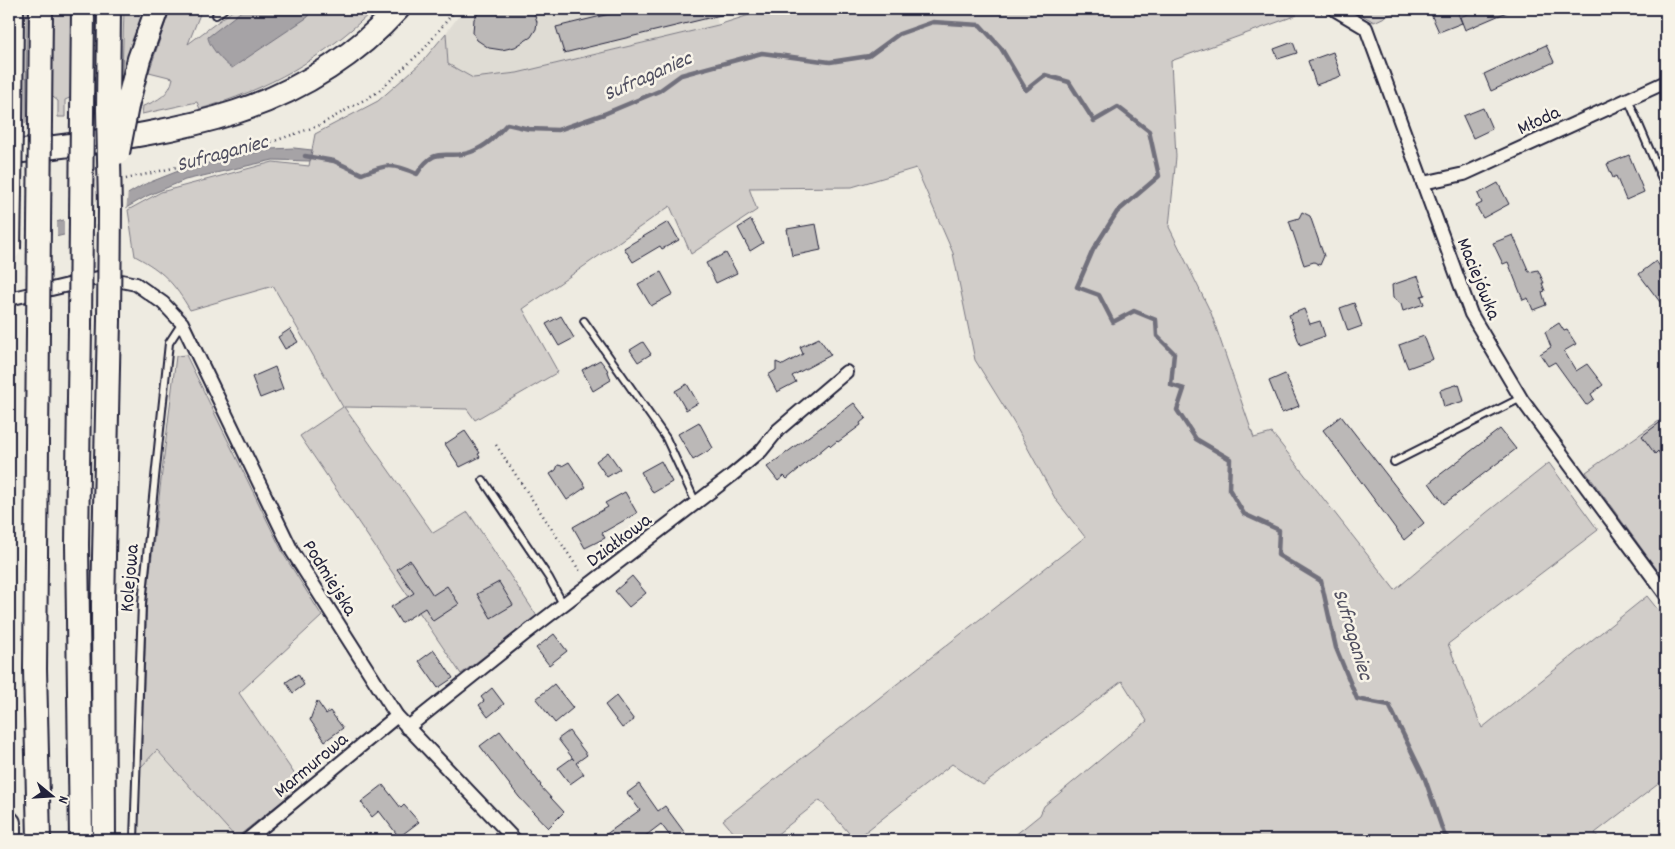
<svg xmlns="http://www.w3.org/2000/svg" width="1675" height="849" font-family="Dekko,sans-serif">
<rect width="100%" height="100%" fill="#eeebe1"/>
<filter id="ink" filterUnits="userSpaceOnUse"><feTurbulence type="fractalNoise" baseFrequency=".02" numOctaves="2"/><feDisplacementMap in="SourceGraphic" scale="10" xChannelSelector="R" yChannelSelector="G"/><feConvolveMatrix kernelMatrix="1 2 1 2 8 2 1 2 1" color-interpolation-filters="sRGB"/></filter>
<g filter="url(#ink)">
<g fill="#dfdcd4">
<path d="M464,9H714L718,25L517,73L473,78L448,64L446,33Z"/>
<path d="M156,750L236,838L233,840H139L141,767Z"/>
</g>
<g fill="#d1cdc9" stroke="#7a7882">
<path d="M21,9H27L26,123L19,125Z"/>
<path d="M50,9H75L74,96L65,100V117H58V101L49,94Z"/>
<path d="M124,9H149L127,76H122Z"/>
<path d="M170,9H202L188,44L235,9H374C324,58 267,90 200,109L197,102L142,114L143,106C158,101 170,94 173,78L149,72Z"/>
<path d="M768,9H1194L1297,15L1171,61L1176,157L1169,227L1211,313L1254,438L1272,433L1395,590L1486,513L1549,463L1598,530L1448,644L1482,728L1647,596L1666,620V778L1595,833L1600,840H1009L1040,815L1044,806L1147,721L1122,681L983,785L952,764L855,840L820,800L770,840H740L723,820L1085,537L1056,500L1014,423L975,360L953,253L916,168L852,187L749,188L757,210L691,254L670,206L523,309L558,372L475,420L467,409L344,407L433,533L468,512L537,616L461,674L300,436L343,407L273,286L190,310C174,283 163,271 135,256L128,210L161,192L273,162L309,166L315,134L378,101L421,63L446,33L448,64L473,78L517,73L718,25Z"/>
<path d="M1352,9H1402L1374,22Z"/>
<path d="M186,355L284,555L322,616L239,693L302,785L236,838L157,750L141,767L147,597L176,356Z"/>
<path d="M1666,416V582L1586,472Z"/>
</g>
<g fill="#a6a3a6" stroke="#716f7b">
<path d="M244,9H310V11L308,17L232,68C224,64 208,45 208,37Z"/>
<path d="M294,148L312,150L310,161L273,160L185,180L147,196L89,229L9,248V234L99,211L143,185L186,168L270,149Z"/>
</g>
<g fill="#eeebe1">
<path d="M128,191L126,212L100,228L64,238V218L98,209Z"/>
<path d="M57,220V239L9,251V231Z"/>
</g>
<g fill="none" stroke-linecap="round" stroke-linejoin="round">
<path stroke="#716f7b" stroke-width="4.5" d="M305,156L334,161L362,174C387,164 392,163 417,174C436,143 446,161 471,152C487,146 496,136 507,124L529,129L558,130L604,114L659,91L681,75L762,53L830,62L869,56L899,34L933,22L980,25L1001,48L1026,90L1045,75L1069,82L1094,121L1118,107L1149,131L1159,176L1117,212L1093,250L1077,287L1099,295L1113,322L1134,311L1156,320L1157,336L1174,353L1171,385L1184,389L1177,410L1196,439L1230,459L1229,489L1244,514L1279,530L1278,555L1321,581L1336,648L1357,699L1389,705L1425,779L1444,834L1450,840"/>
</g>
<g fill="#bbb8b7" stroke="#22223b">
<path d="M481,9H533L537,22L536,29L531,37L515,47L502,50L489,48L477,40L473,33L474,19Z"/>
<path d="M630,9H728L729,13L564,53L556,27Z"/>
<path d="M1438,9H1456L1462,23L1439,32L1430,12Z"/>
<path d="M1480,9H1514L1465,30L1460,17Z"/>
<path d="M1293,42L1297,53L1278,59L1274,49Z"/>
<path d="M1546,45L1554,62L1491,91L1484,74Z"/>
<path d="M1333,52L1341,76L1316,85L1308,61Z"/>
<path d="M1483,108L1492,129L1473,138L1463,116Z"/>
<path d="M1629,155L1644,192L1626,200L1616,176L1613,178L1607,164Z"/>
<path d="M1498,183L1509,204L1483,218L1476,206L1482,203L1478,194Z"/>
<path d="M1302,212L1310,216L1324,256L1320,265L1314,262L1304,265L1289,221L1299,218Z"/>
<path d="M751,220L763,243L750,251L738,228Z"/>
<path d="M668,222L679,240L662,249L660,246L633,262L624,248Z"/>
<path d="M816,224L821,250L792,256L787,229Z"/>
<path d="M1513,235L1529,272L1538,270L1544,283H1542L1545,291L1542,292L1546,305L1533,310L1528,298L1523,300L1508,262L1503,264L1493,243Z"/>
<path d="M726,253L737,273L716,283L706,263Z"/>
<path d="M1656,261L1666,275V310L1639,274Z"/>
<path d="M661,272L673,294L651,306L638,284Z"/>
<path d="M1418,276L1425,295L1421,296L1424,304L1403,311L1401,304L1393,298L1392,285Z"/>
<path d="M1354,303L1362,326L1348,331L1340,308Z"/>
<path d="M1304,309L1310,324L1320,321L1325,336L1300,345L1289,315Z"/>
<path d="M561,316L574,338L559,346L546,324Z"/>
<path d="M1559,323L1564,331L1567,330L1576,344L1564,351L1576,371L1587,364L1603,385L1591,394L1594,399L1586,405L1555,362L1548,366L1540,354L1551,347L1545,332Z"/>
<path d="M290,329L298,342L285,349L278,337Z"/>
<path d="M1424,336L1433,359L1408,368L1399,345Z"/>
<path d="M819,338L831,355L792,376L796,382L777,392L768,375L776,370V362L783,365L803,354L800,347Z"/>
<path d="M643,342L651,354L638,362L630,350Z"/>
<path d="M600,360L607,369L611,380L593,391L582,370Z"/>
<path d="M275,367L283,389L260,398L252,377Z"/>
<path d="M1285,374L1299,406L1282,413L1269,381Z"/>
<path d="M687,384L698,403L686,410L675,391Z"/>
<path d="M1459,384L1464,401L1444,407L1440,390Z"/>
<path d="M854,403L866,418L860,423L861,425L838,442L837,441L831,446L829,444L787,479L784,476L778,481L767,467Z"/>
<path d="M1341,416L1424,523L1404,540L1323,430Z"/>
<path d="M1662,421L1666,427V464L1658,451L1655,454L1642,436Z"/>
<path d="M699,422L713,448L693,460L678,434Z"/>
<path d="M1500,429L1516,449L1444,504L1429,483Z"/>
<path d="M465,431L480,453L478,454L480,457L460,467L445,444Z"/>
<path d="M608,452L620,469L607,477L596,461Z"/>
<path d="M661,461L672,482L653,493L641,472Z"/>
<path d="M569,462L586,487L567,500L550,474L556,470L558,465L562,466Z"/>
<path d="M625,492L637,513L602,533L605,538L585,548L573,527L608,507L605,503Z"/>
<path d="M410,560L433,595L447,586L459,604L433,621L425,608L401,623L391,607L414,593L397,569Z"/>
<path d="M632,576L646,593L629,607L615,591Z"/>
<path d="M499,582L513,605L491,618L477,594Z"/>
<path d="M554,634L567,651L549,665L536,648Z"/>
<path d="M434,650L453,678L438,688L419,661Z"/>
<path d="M298,674L304,685L293,693L286,682Z"/>
<path d="M554,684L573,708L555,723L536,699Z"/>
<path d="M492,688L504,704L488,717L479,705L484,701L481,697Z"/>
<path d="M616,696L634,720L622,728L605,705Z"/>
<path d="M317,701L326,714L330,711L343,728L325,741L310,720Z"/>
<path d="M500,731L541,785L540,786L564,812L548,828L519,797L480,746Z"/>
<path d="M569,731L587,755L576,763L584,774L570,784L558,768L572,758L574,760L558,739Z"/>
<path d="M639,784L658,811L665,806L690,840H673L661,824L640,840H598L640,810L627,793Z"/>
<path d="M383,785L401,808L404,805L419,822L399,837L379,811L372,817L361,802Z"/>
</g>
<g fill="none" stroke-linecap="round" stroke-linejoin="round">
<g stroke="#22223b" stroke-width="10">
<g id="lane">
<path d="M216,15L224,9"/>
<path d="M1628,99L1666,188"/>
<path d="M584,321L666,438L696,503"/>
<path d="M1394,462L1521,398"/>
<path d="M483,480L549,578L563,604"/>
<path d="M134,840L142,603L169,343L182,323"/>
</g>
</g>
<g stroke="#22223b" stroke-width="16">
<g id="street">
<path d="M1334,9L1366,28L1471,314L1522,400L1666,595"/>
<path d="M1423,183L1464,174L1666,82"/>
<path d="M9,299L102,277L136,284L163,303L182,323L292,551L397,716L515,840"/>
<path d="M407,728L526,633L731,476L761,451L778,430L846,372"/>
<path d="M247,840L397,716"/>
</g>
</g>
<g stroke="#22223b" stroke-width="26">
<g id="highway">
<path d="M127,106L139,59L157,9"/>
<path d="M108,110L109,9"/>
<path d="M82,114L83,9"/>
<path d="M40,120L41,9"/>
<path d="M11,126L12,9"/>
<path d="M9,153C155,133 291,126 398,9"/>
<path d="M80,325L77,545L81,840"/>
<path d="M38,331L35,669L39,840"/>
<path d="M9,823V840"/>
<path d="M104,840L103,604L109,320"/>
</g>
</g>
<g stroke="#22223b" stroke-width="2.5" stroke-dasharray="1 4" stroke-linecap="butt">
<path d="M1307,9L1322,13"/>
<path d="M126,179L245,151L318,126L378,92L425,48L456,9"/>
<path d="M496,445L581,573"/>
</g>
<use href="#lane" stroke="#f7f3e8" stroke-width="6"/>
<use href="#street" stroke="#f7f3e8" stroke-width="12"/>
<use href="#highway" stroke="#f7f3e8" stroke-width="22"/>
<g stroke="#22223b" stroke-width="26" stroke-linecap="butt">
<g id="highway-bridge">
<path d="M108,110L110,208L109,320"/>
<path d="M118,153L127,106"/>
<path d="M9,249L11,126"/>
<path d="M80,325L82,114"/>
<path d="M38,331L40,120"/>
</g>
</g>
<use href="#highway-bridge" stroke="#f7f3e8" stroke-width="22"/>
</g>
</g>
<g text-anchor="middle" stroke-width="5" stroke-linejoin="round" paint-order="stroke">
<g font-size="20" fill="#22223b" stroke="#f7f3e8">
<text transform="translate(1538 119) rotate(-25)" y="7">Młoda</text>
<text transform="translate(1480 278) rotate(68)" y="7">Maciejówka</text>
<text transform="translate(618 539) rotate(-37)" y="7">Działkowa</text>
<text transform="translate(331 577) rotate(58)" y="7">Podmiejska</text>
<text transform="translate(128 578) rotate(-85)" y="7">Kolejowa</text>
<text transform="translate(310 764) rotate(-40)" y="7">Marmurowa</text>
</g>
<g font-size="21" font-style="italic" fill="#504f60" stroke="#f7f3e8">
<text transform="translate(647 75) rotate(-24)" y="7">Sufraganiec</text>
<text transform="translate(222 152) rotate(-15)" y="7">Sufraganiec</text>
<text transform="translate(1354 634) rotate(73)" y="7">Sufraganiec</text>
</g>
</g>
<rect width="1675" height="849" fill="none" stroke="#f7f3e8" stroke-width="30"/>
<rect x="15" y="15" width="1645" height="819" fill="none" stroke="#22223b" stroke-width="2" filter="url(#ink)"/>
<g transform="translate(52 796) rotate(108)" stroke="#f7f3e8" stroke-width="4" paint-order="stroke">
<path d="M0-4L9 19L0 12L-9 19Z" fill="#22223b"/>
<text y="-8" font-size="14" font-weight="bold" text-anchor="middle" fill="#22223b">N</text>
</g>
</svg>
